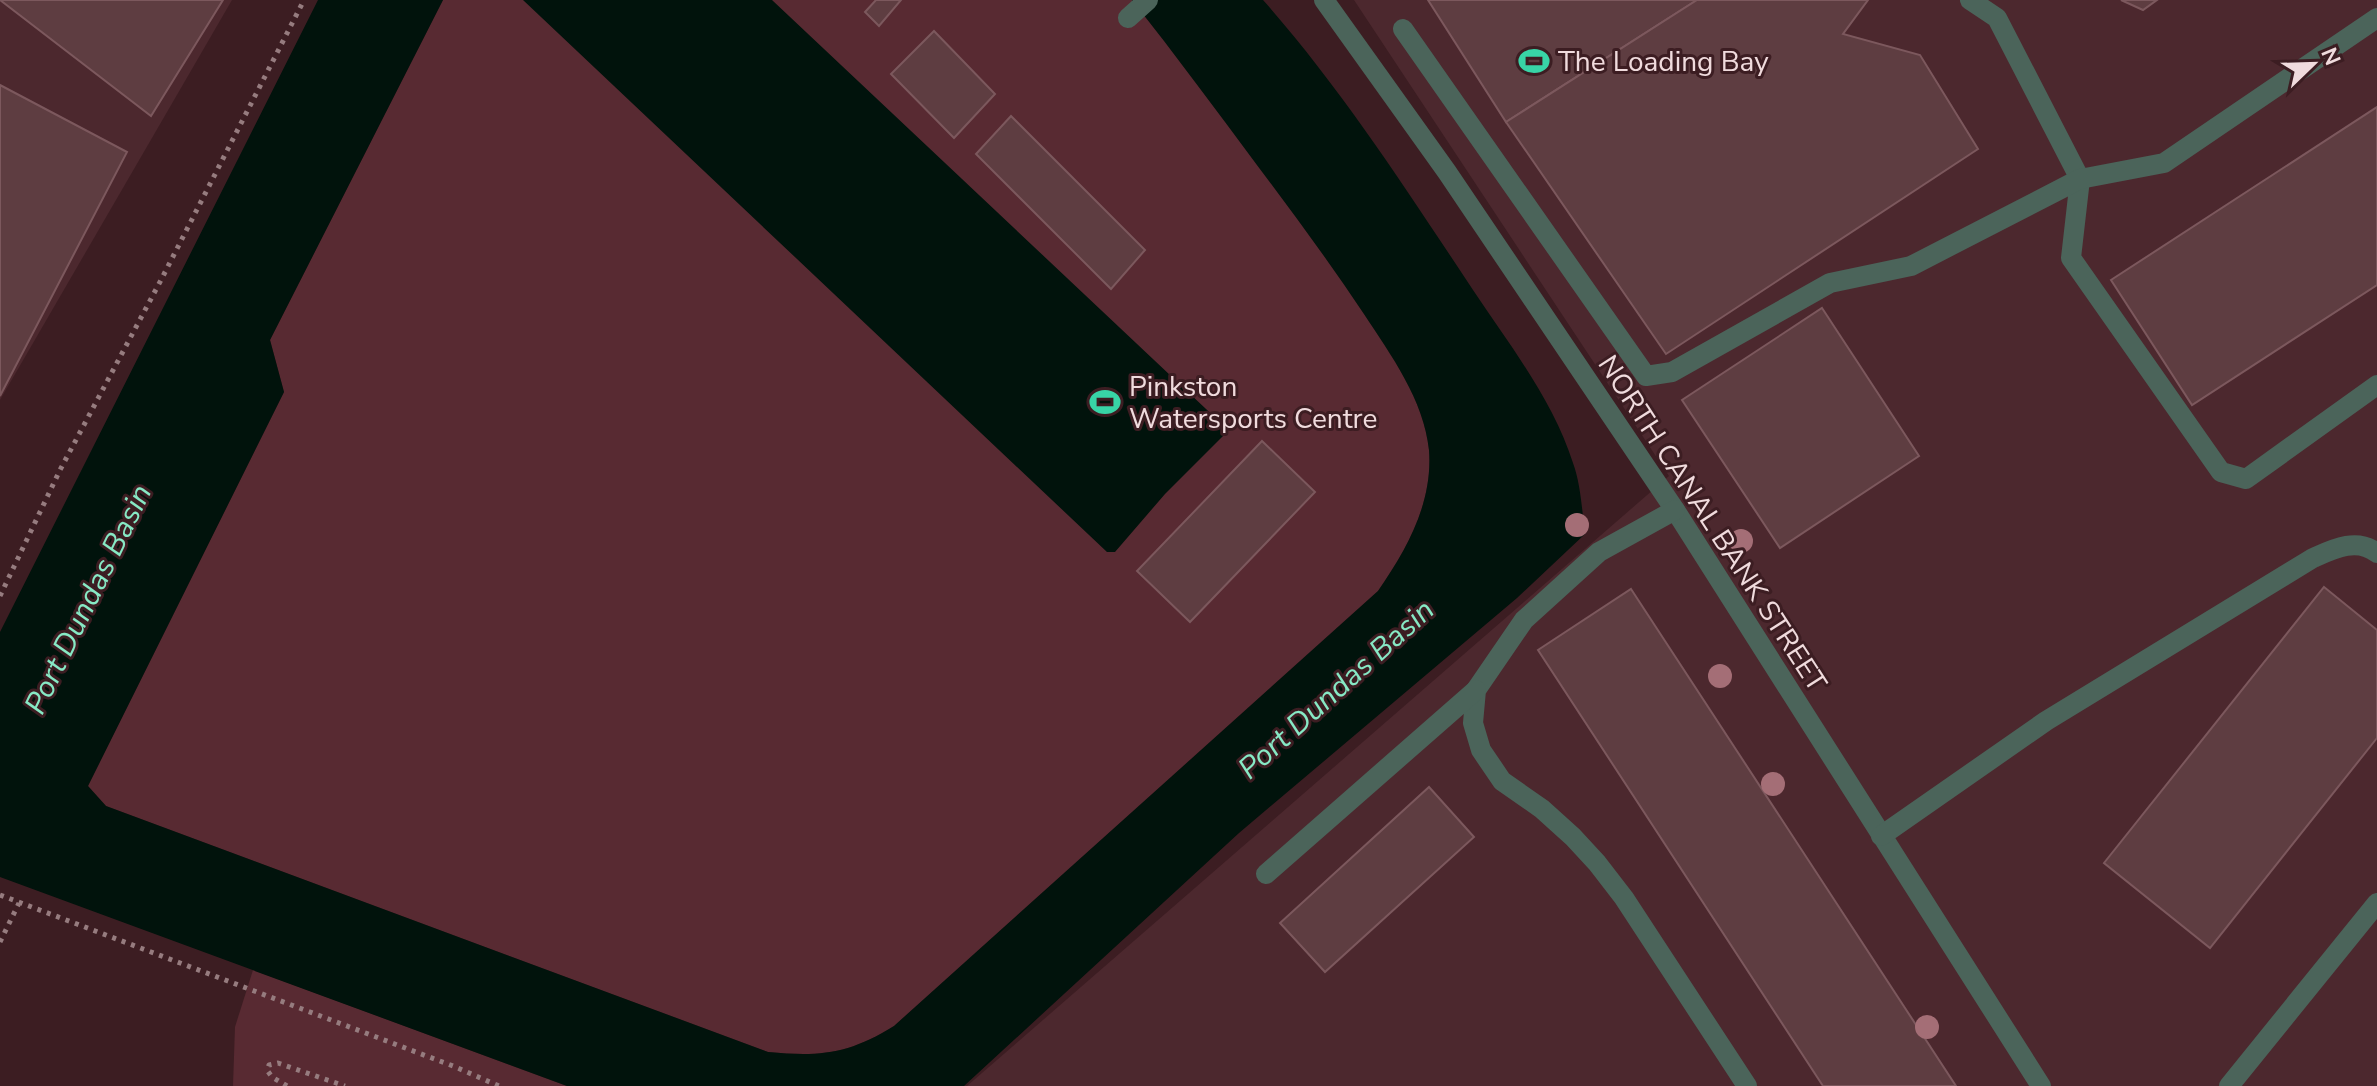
<svg xmlns="http://www.w3.org/2000/svg" width="2377" height="1086" font-family="'Nunito Sans',sans-serif">
<rect width="100%" height="100%" fill="#3c1d22"/>
<g fill="#4c282e">
<path d="M0,0H232L0,400Z"/>
<path d="M1354,0H2377V1086H967L1669,476Z"/>
</g>
<g fill="#582a32">
<path d="M443,0H1132C1175,54 1216,110 1257,165C1294,214 1330,263 1364,314C1391,355 1424,400 1429,450C1433,503 1407,549 1378,591L894,1026C849,1054 820,1057 768,1052L106,806L88,786L284,392L270,340Z"/>
<path d="M253,970L567,1086H233L235,1027Z"/>
</g>
<g fill="#01130c">
<path d="M318,0H443L270,340L284,392L88,786L106,806L768,1052C820,1057 849,1054 894,1026L1378,591C1407,549 1433,503 1429,450C1424,400 1391,355 1364,314C1330,263 1294,214 1257,165C1216,110 1175,54 1132,0H1263C1341,88 1408,192 1473,290C1509,344 1553,400 1573,463C1581,485 1582,511 1585,534L1517,598L1239,833L964,1086H567L0,877V632Z"/>
<path d="M523,0H772L1223,425L1225,434L1165,494L1115,552H1107Z"/>
</g>
<g fill="#5e3d41" stroke="#7c585d" stroke-width="2">
<path d="M0,0H223L151,116Z"/>
<path d="M876,0H901L879,26L865,12Z"/>
<path d="M1428,0H1697L1506,122Z"/>
<path d="M1697,0H1868L1843,34L1920,55L1978,149L1666,354L1506,122Z"/>
<path d="M2121,0H2157L2143,10Z"/>
<path d="M934,31L995,94L954,138L891,74Z"/>
<path d="M0,85L127,152L0,396Z"/>
<path d="M2377,107V285L2192,405L2111,280Z"/>
<path d="M1011,116L1145,250L1111,289L976,154Z"/>
<path d="M1822,308L1919,456L1780,548L1682,400Z"/>
<path d="M1262,441L1315,492L1190,622L1137,571Z"/>
<path d="M2324,587L2377,630V738L2210,948L2104,863Z"/>
<path d="M1631,589L1956,1086H1823L1538,650Z"/>
<path d="M1429,787L1474,837L1325,972L1280,923Z"/>
</g>
<g fill="none" stroke-linecap="round" stroke-linejoin="round">
<g stroke="#967c7f" stroke-width="5" stroke-dasharray="4 6" stroke-linecap="butt">
<path d="M0,596L60,470L161,280L304,0"/>
<path d="M0,895L453,1066L499,1086"/>
<path d="M0,942L19,903"/>
<path d="M287,1086L272,1077L267,1070L269,1065L278,1063L345,1086"/>
</g>
<g stroke="#4b645a" stroke-width="20">
<path d="M1324,0L1447,172L1675,510L2041,1086"/>
<path d="M1970,0L1997,18L2080,179L2071,258L2221,472L2246,479L2377,385"/>
<path d="M1128,18L1148,0"/>
<path d="M1403,29L1646,376L1672,372L1830,283L1911,266L2080,179L2164,163L2377,18"/>
<path d="M1675,510L1599,552L1524,620L1476,690L1473,723L1481,750L1502,781L1542,809L1573,837L1597,863L1624,898L1747,1086"/>
<path d="M1881,836L2046,721L2313,558C2333,549 2357,537 2377,553"/>
<path d="M1266,874L1476,690"/>
<path d="M2229,1086L2377,903"/>
</g>
</g>
<g fill="#a46e76">
<circle cx="1577" cy="525" r="12"/>
<circle cx="1741" cy="541" r="12"/>
<circle cx="1720" cy="676" r="12"/>
<circle cx="1773" cy="784" r="12"/>
<circle cx="1927" cy="1027" r="12"/>
</g>
<defs>
<g id="stadium-bare" transform="scale(2.4)"><path d="M0-5a6.5 5 0 1 0 0 10a6.5 5 0 1 0 0-10ZM-3.5-1.8h7v3.6h-7Z" fill="#38d4a6" stroke="#3c1d22" stroke-width="2.5" paint-order="stroke"/></g>
</defs>
<g fill-rule="evenodd">
<use href="#stadium-bare" x="1534" y="61"/>
<use href="#stadium-bare" x="1105" y="402"/>
</g>
<g text-anchor="middle" stroke-width="6" stroke-linejoin="round" paint-order="stroke">
<g font-size="28" fill="#f0dbdd" stroke="#3c1d22" text-anchor="start">
<text x="1558" y="71">The Loading Bay</text>
<text x="1129" y="396">Pinkston<tspan x="1129" dy="32">Watersports Centre</tspan></text>
</g>
<g font-size="28" fill="#f0dbdd" stroke="#3c1d22">
<text transform="translate(1713 523) rotate(57)" y="10">NORTH CANAL BANK STREET</text>
</g>
<g font-size="30" font-style="italic" fill="#87e9c5" stroke="#3c1d22">
<text transform="translate(88 599) rotate(-64)" y="10">Port Dundas Basin</text>
<text transform="translate(1336 689) rotate(-42)" y="10">Port Dundas Basin</text>
</g>
</g>
<g transform="translate(2313 64) rotate(67)" stroke="#3c1d22" stroke-width="6" paint-order="stroke">
<path d="M0-6L14 30L0 20L-14 30Z" fill="#f0dbdd"/>
<text y="-12" font-size="22" font-weight="bold" text-anchor="middle" fill="#f0dbdd">N</text>
</g>
</svg>
